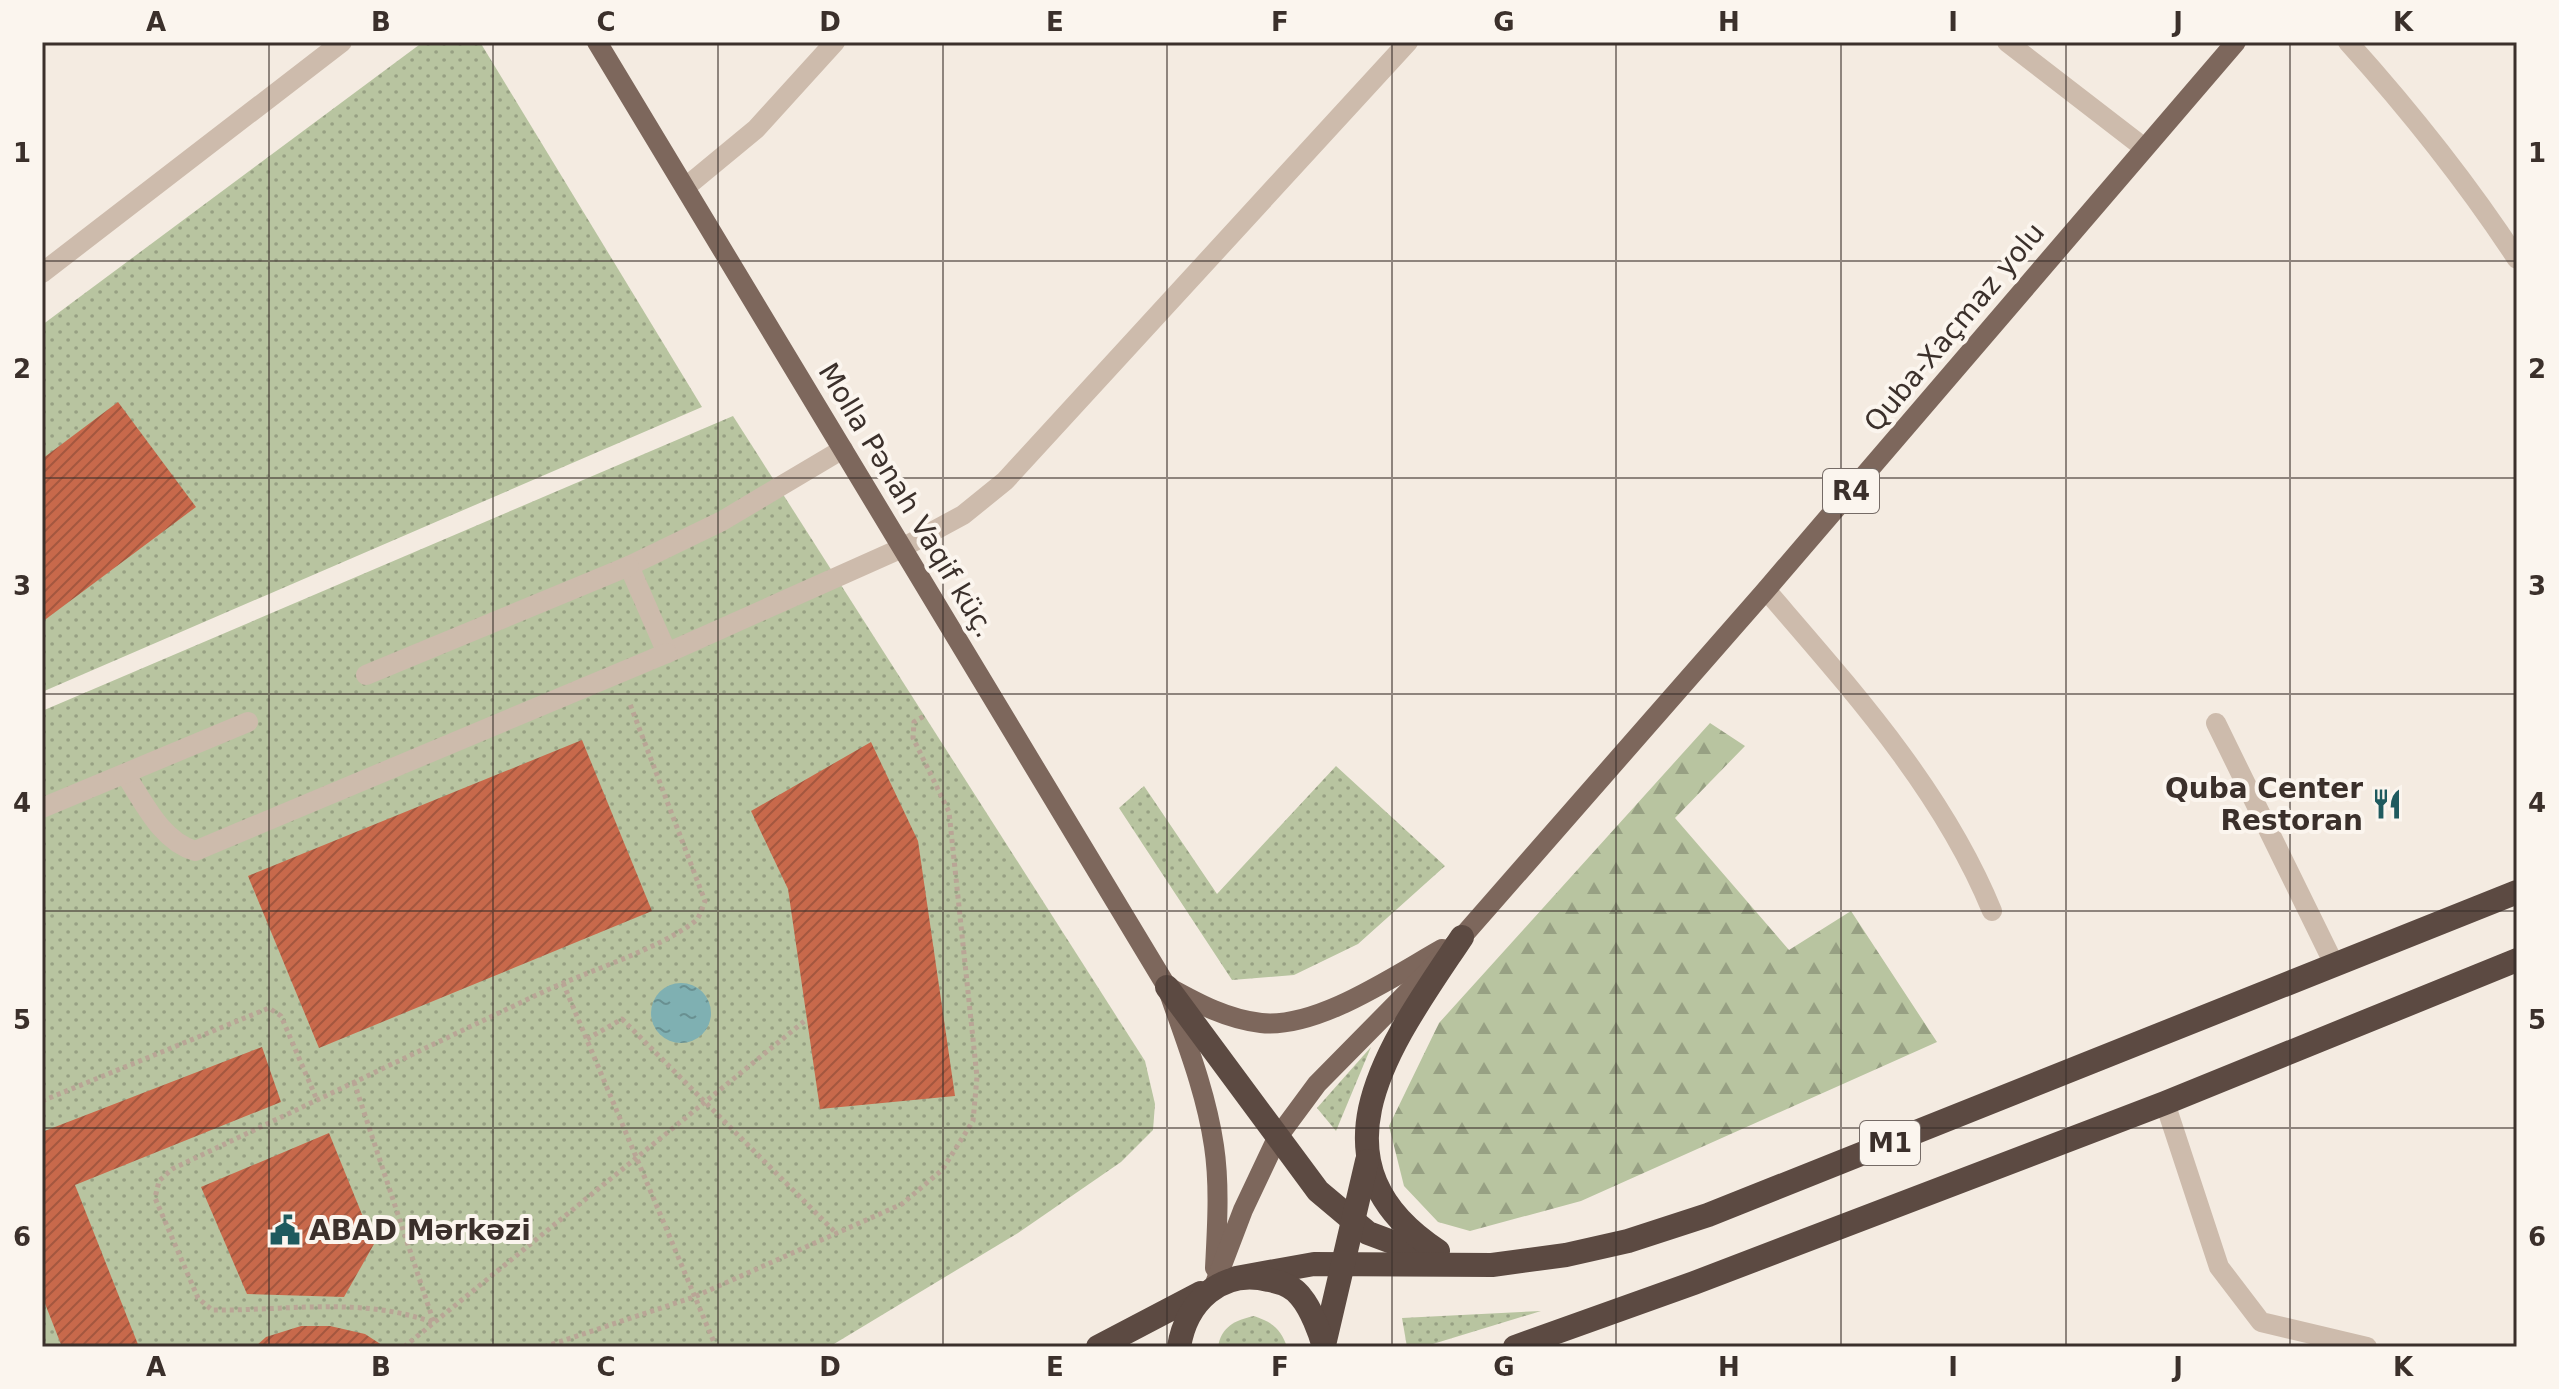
<svg xmlns="http://www.w3.org/2000/svg" width="2559" height="1389" font-family="'DejaVu Sans',sans-serif">
<defs>
<pattern id="green-dots" width="8" height="8" patternUnits="userSpaceOnUse" patternTransform="scale(2)"><rect width="8" height="8" fill="#b8c4a0"/><path d="M2 2h.1M6 6h.1" fill="none" stroke="#97a083" stroke-width="1.8" stroke-linecap="round"/></pattern>
<pattern id="forest-firs" width="22" height="20" patternUnits="userSpaceOnUse" patternTransform="scale(2)"><rect width="22" height="20" fill="#b8c4a0"/><path d="M5 1l3.5 6h-7zM16 11l3.5 6h-7z" fill="#97a083"/></pattern>
<pattern id="water-ripples" width="26" height="14" patternUnits="userSpaceOnUse" patternTransform="scale(2)"><rect width="26" height="14" fill="#7fb0b2"/><path d="M2 4q2-2 4 0t4 0M15 11q2-2 4 0t4 0" fill="none" stroke="#699091"/></pattern>
<pattern id="building-hatch" width="6" height="6" patternUnits="userSpaceOnUse" patternTransform="scale(2)"><rect width="6" height="6" fill="#c8694b"/><path d="M-1 1l2-2M0 6l6-6M5 7l2-2" fill="none" stroke="#a4573f"/></pattern>
</defs>
<rect width="100%" height="100%" fill="#f4ebe1"/>
<g fill="url(#green-dots)">
<path d="M423,42H480L702,407L42,692V325Z"/>
<path d="M733,416L1145,1061L1155,1104L1153,1130L1121,1162L1018,1233L829,1347H42V711Z"/>
<path d="M1336,766L1445,866L1358,944L1294,975L1232,980L1119,808L1144,786L1217,894Z"/>
<path d="M1371,1047L1336,1131L1317,1108Z"/>
<path d="M1541,1311L1423,1347H1407L1402,1318Z"/>
<path d="M1254,1316C1272,1322 1281,1329 1287,1347H1218C1221,1327 1235,1320 1254,1316Z"/>
</g>
<path fill="url(#forest-firs)" d="M1710,723L1745,746L1675,818L1789,950L1851,911L1937,1042L1581,1201L1470,1231L1438,1222L1404,1186L1389,1126L1439,1023Z"/>
<circle fill="url(#water-ripples)" cx="681" cy="1013" r="30"/>
<g fill="url(#building-hatch)">
<path d="M118,402L196,507L42,622V459Z"/>
<path d="M582,740L652,911L319,1048L248,876Z"/>
<path d="M871,742L918,841L955,1096L820,1109L788,889L751,811Z"/>
<path d="M262,1047L281,1102L75,1185L139,1347H62L42,1296V1132Z"/>
<path d="M329,1133L374,1244L344,1297L247,1294L201,1187Z"/>
<path d="M301,1326H330L365,1334L385,1347H255L266,1337Z"/>
</g>
<g fill="none" stroke-linecap="round" stroke-linejoin="round">
<g stroke="#b9a596" stroke-width="5" stroke-dasharray="4 4" stroke-linecap="butt">
<path d="M563,983L716,1347"/>
<path d="M587,1039L622,1019L836,1233"/>
<path d="M354,1082L434,1323C363,1296 286,1311 212,1310L198,1298L155,1198L159,1181L172,1169C297,1110 421,1050 545,991C588,971 659,949 694,922C700,918 702,908 705,901L630,704"/>
<path d="M42,1101L269,1008L281,1016L317,1100"/>
<path d="M404,1347L807,1019"/>
<path d="M544,1347L694,1297L902,1204L942,1170L973,1121L977,1077L949,812L913,738L914,722L924,716"/>
</g>
<g stroke="#cdbbac" stroke-width="20">
<path d="M2007,42L2143,147"/>
<path d="M2348,42C2410,111 2466,181 2517,259"/>
<path d="M687,186L756,129L835,42"/>
<path d="M42,273L342,42"/>
<path d="M843,449L722,521L629,566L667,653L902,548L963,515L1005,481L1408,42"/>
<path d="M1766,590C1851,689 1942,789 1992,911"/>
<path d="M366,675L629,566"/>
<path d="M2216,723L2335,966"/>
<path d="M125,774C144,802 161,841 195,851L667,653"/>
<path d="M42,808L248,722"/>
<path d="M2165,1103L2219,1267L2261,1322L2367,1347"/>
</g>
<g stroke="#7d675c" stroke-width="20">
<path d="M597,42L1167,987C1185,1039 1206,1091 1214,1146C1220,1186 1217,1228 1215,1268"/>
<path d="M1170,988C1199,1004 1227,1019 1261,1023C1317,1029 1394,976 1442,949"/>
<path d="M1214,1286L1243,1210L1277,1138L1317,1084L1462,937L1766,590L2236,42"/>
</g>
<g stroke="#5c4a42" stroke-width="24">
<path d="M1167,987L1318,1191L1368,1233L1435,1258"/>
<path d="M1438,1251C1299,1160 1395,1038 1462,937"/>
<path d="M1236,1278L1314,1264L1492,1265L1566,1255L1628,1241L1708,1215L2517,892"/>
<path d="M1324,1345L1367,1161"/>
<path d="M1098,1347L1201,1293"/>
<path d="M1179,1347C1186,1302 1221,1268 1269,1280C1280,1282 1294,1287 1301,1297C1311,1309 1320,1332 1324,1347"/>
<path d="M1515,1347L1694,1283L2165,1103L2517,960"/>
</g>
</g>
<path fill="none" stroke="#3b302b" stroke-width="2" stroke-opacity="0.55" d="M269,42V1347M493,42V1347M718,42V1347M943,42V1347M1167,42V1347M1392,42V1347M1616,42V1347M1841,42V1347M2066,42V1347M2290,42V1347M42,261H2517M42,478H2517M42,694H2517M42,911H2517M42,1128H2517"/>
<defs>
<g id="restaurant-bare" transform="scale(2.4)"><path d="M-5-6h1v4h1v-4h1v4h1v-4h1v5L-1.5 .5V6h-2V.5L-5-1ZM5-6V6H3V1.5H1.5Q1.5-4 5-6Z" fill="#1f5a5e" stroke="#fbf5ee" stroke-width="2.5" paint-order="stroke"/></g>
<g id="civic-bare" transform="scale(2.4)"><path d="M-.6-6.5H3V-4.5H.6V-3L4-1V1h2V6H-6V1h2V-1L-.6-3ZM-1.2 2.5V6h2.4V2.5Z" fill="#1f5a5e" stroke="#fbf5ee" stroke-width="2.5" paint-order="stroke"/></g>
</defs>
<g fill-rule="evenodd">
<use href="#restaurant-bare" x="2387" y="804"/>
<use href="#civic-bare" x="285" y="1230"/>
</g>
<g text-anchor="middle" stroke-width="8" stroke-linejoin="round" paint-order="stroke">
<g fill="#fbf5ee" stroke="#756b66" stroke-width="2">
<rect x="1823" y="469" width="56" height="44" rx="6"/>
<rect x="1860" y="1121" width="60" height="44" rx="6"/>
</g>
<g font-size="26" font-weight="bold" fill="#3b302b">
<text x="1851" y="500">R4</text>
<text x="1890" y="1152">M1</text>
</g>
<g font-size="28" fill="#3b302b" stroke="#fbf5ee">
<text transform="translate(1954 327) rotate(-50)" y="10">Quba-Xaçmaz yolu</text>
<text transform="translate(907 500) rotate(59)" y="10">Molla Pənah Vaqif küç.</text>
</g>
<g font-size="28" font-weight="bold" fill="#3b302b" stroke="#fbf5ee" text-anchor="end">
<text x="2363" y="798">Quba Center<tspan x="2363" dy="32">Restoran</tspan></text>
<text x="309" y="1240" text-anchor="start">ABAD Mərkəzi</text>
</g>
</g>
<rect width="2559" height="1389" fill="none" stroke="#fbf5ee" stroke-width="88"/>
<rect x="44" y="44" width="2471" height="1301" fill="none" stroke="#3b302b" stroke-width="3"/>
<g font-size="26" text-anchor="middle" font-weight="bold" fill="#3b302b">
<text x="156" y="31">A</text>
<text x="381" y="31">B</text>
<text x="606" y="31">C</text>
<text x="830" y="31">D</text>
<text x="1055" y="31">E</text>
<text x="1280" y="31">F</text>
<text x="1504" y="31">G</text>
<text x="1729" y="31">H</text>
<text x="1953" y="31">I</text>
<text x="2178" y="31">J</text>
<text x="2403" y="31">K</text>
<text x="22" y="162">1</text>
<text x="2537" y="162">1</text>
<text x="22" y="378">2</text>
<text x="2537" y="378">2</text>
<text x="22" y="595">3</text>
<text x="2537" y="595">3</text>
<text x="22" y="812">4</text>
<text x="2537" y="812">4</text>
<text x="22" y="1029">5</text>
<text x="2537" y="1029">5</text>
<text x="22" y="1246">6</text>
<text x="2537" y="1246">6</text>
<text x="156" y="1376">A</text>
<text x="381" y="1376">B</text>
<text x="606" y="1376">C</text>
<text x="830" y="1376">D</text>
<text x="1055" y="1376">E</text>
<text x="1280" y="1376">F</text>
<text x="1504" y="1376">G</text>
<text x="1729" y="1376">H</text>
<text x="1953" y="1376">I</text>
<text x="2178" y="1376">J</text>
<text x="2403" y="1376">K</text>
</g>
</svg>
